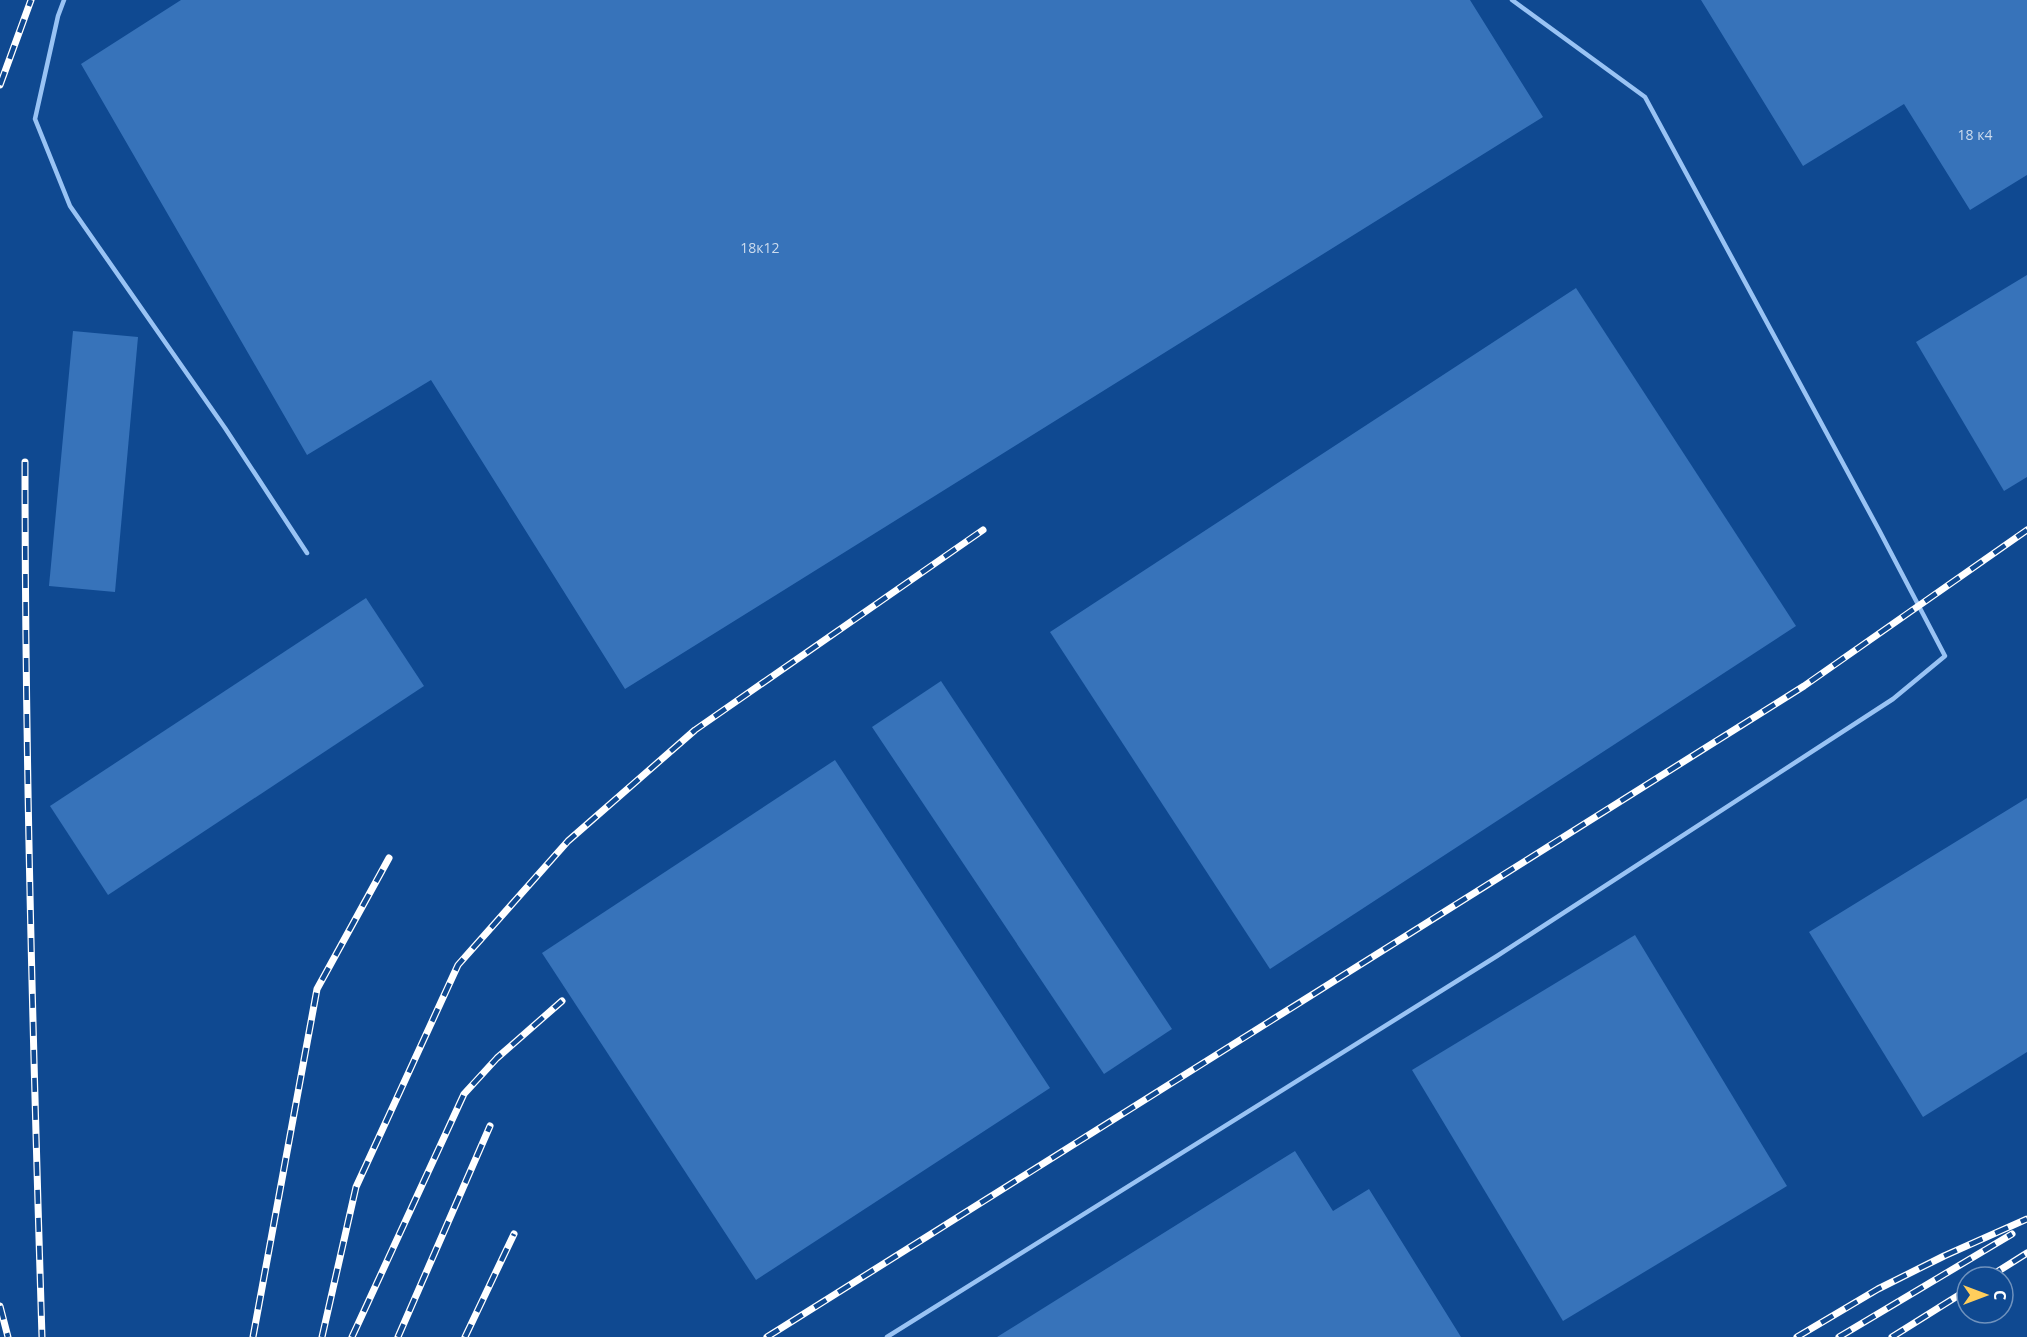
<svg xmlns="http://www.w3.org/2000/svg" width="2027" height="1337" font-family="'Open Sans',sans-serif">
<rect width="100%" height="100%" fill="#0f4991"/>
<g fill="#3773ba">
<path d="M181,0H1470L1543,117L625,689L431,380L307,455L81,64Z"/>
<path d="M1701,0H2027V175L1970,210L1904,104L1803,166Z"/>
<path d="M2027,275V477L2004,491L1916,342Z"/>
<path d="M1576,288L1796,626L1270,969L1050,632Z"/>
<path d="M73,331L138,337L115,592L49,586Z"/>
<path d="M366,598L424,686L108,895L50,806Z"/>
<path d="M941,681L1172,1029L1104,1074L872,727Z"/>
<path d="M835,760L1050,1088L756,1280L542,953Z"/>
<path d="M2027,798V1052L1923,1117L1809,932Z"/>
<path d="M1635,935L1787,1186L1563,1321L1412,1070Z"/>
<path d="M1295,1151L1333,1211L1369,1189L1461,1337H997Z"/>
</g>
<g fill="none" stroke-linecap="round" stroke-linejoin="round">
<g stroke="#99c3f4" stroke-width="4.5">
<path d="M64,0L58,16L35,119L70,206L225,428L307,553"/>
<path d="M887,1337L1497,956L1893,699L1945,656L1879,530L1645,97L1512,0"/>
</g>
<g stroke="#fff" stroke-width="7">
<g id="rail">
<path d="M0,85L31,0"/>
<path d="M25,462C25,754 33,1045 42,1337"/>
<path d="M1989,1277L2027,1253"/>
<path d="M0,1306L8,1337"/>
<path d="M253,1337L317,989L389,858"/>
<path d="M322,1337L356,1187L458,965L568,841L695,730L983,530"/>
<path d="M352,1337L464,1094L497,1058L562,1001"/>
<path d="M398,1337L490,1126"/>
<path d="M465,1337L514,1234"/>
<path d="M767,1337L1804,686L2027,530"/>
<path d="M1797,1337L1878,1289L1944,1256L2027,1219"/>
<path d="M1839,1337L2012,1234"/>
<path d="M1892,1337L1967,1290"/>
</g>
</g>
<use href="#rail" stroke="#0f4991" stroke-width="4.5" stroke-dasharray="14" stroke-linecap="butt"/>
</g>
<g text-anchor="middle" stroke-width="4.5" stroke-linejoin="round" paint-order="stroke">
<g font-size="14" fill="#cddcee">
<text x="1975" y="140">18 к4</text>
<text x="760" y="253">18к12</text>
</g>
</g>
<g transform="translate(1985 1295) rotate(90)"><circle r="28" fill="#0f4991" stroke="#6f92bd" stroke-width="1.5"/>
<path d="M0-4.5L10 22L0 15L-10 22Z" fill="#ffce5c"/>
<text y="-9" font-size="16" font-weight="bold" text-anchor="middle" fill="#ffffff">С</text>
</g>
</svg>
